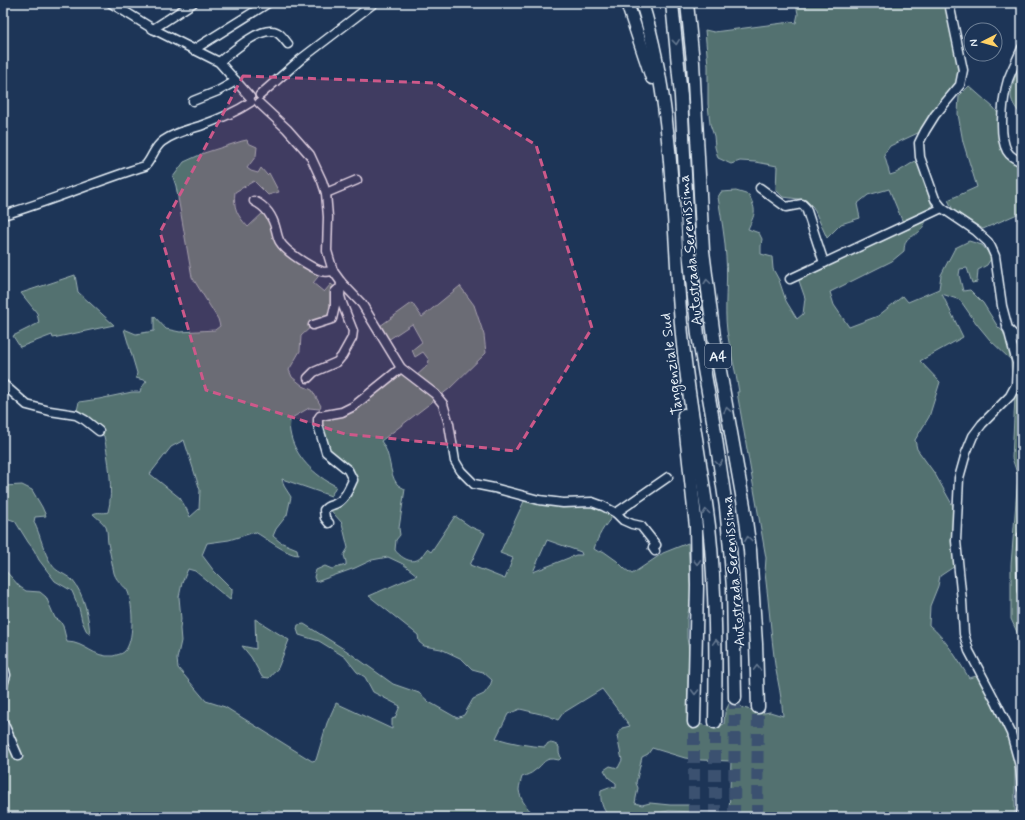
<svg xmlns="http://www.w3.org/2000/svg" width="1025" height="820" font-family="Mynerve,sans-serif">
<rect width="100%" height="100%" fill="#1d3557"/>
<filter id="ink" filterUnits="userSpaceOnUse"><feTurbulence type="fractalNoise" baseFrequency=".025" numOctaves="2"/><feDisplacementMap in="SourceGraphic" scale="8" xChannelSelector="R" yChannelSelector="G"/><feConvolveMatrix kernelMatrix="1 2 1 2 8 2 1 2 1" color-interpolation-filters="sRGB"/></filter>
<g filter="url(#ink)">
<g fill="#527170" stroke="#9db1b4" fill-rule="evenodd">
<path d="M796,3H946L950,18L959,78L932,113L920,132L890,146L884,154L890,175L896,173L917,160L932,206L923,217L926,221C925,223 923,227 921,230C913,239 905,233 904,251L892,261L830,292L834,305L849,327L878,316L903,296L908,302L939,289L941,275L955,248L969,241L982,245L992,257L987,265L978,270L977,282L972,283L967,268L960,269L959,275L963,291L970,290L983,303L998,327L1022,349V643L1011,619V565L1018,476L1012,458L1015,397L1010,396L1012,381L1011,360L990,340L976,323L960,300L942,294L963,337L920,361L940,382L929,417L915,440L917,449L935,474L953,506L952,534L955,566L940,576L938,586L930,606L929,625C946,639 958,660 969,678L981,675L997,704L1015,756V812L1013,817H730L729,815L731,761L701,760L685,758L652,748L648,754L642,757L636,783L638,788L635,803L642,805L650,803L670,805H688L700,810L696,812L669,811L636,817L609,816C602,809 600,800 601,790L609,787L616,788V783L609,778L604,770L610,766L618,768L622,760L617,736L622,728L630,726L602,689L563,713L558,720L549,716L520,709L508,714L496,738C512,743 528,746 545,747L548,743C553,743 556,744 559,747V752L561,758L559,760C543,756 545,764 534,771C531,774 526,775 522,777C521,781 519,786 519,790C520,800 529,811 537,817H288L269,810L263,813V815L268,817H3V568L20,587L26,591L40,592L46,597L55,618L60,621L63,626L67,642C85,642 93,658 113,656C116,655 122,654 124,652C135,642 133,605 128,592C126,586 117,583 114,573C112,563 110,553 108,543C107,538 108,532 106,527C103,522 97,518 93,514C98,511 103,514 108,512C114,492 108,456 104,436L76,415L79,402L99,399L132,392H140L141,388L147,381L136,378L137,373L124,329L136,334L154,331V316L166,329L180,332L215,330L220,326L218,319L192,277L176,186L173,177L184,162L204,153L242,141L247,140L248,143L257,147L256,156L247,168L251,171L258,173L261,168L267,175L269,173L279,192L268,195L254,181L235,192C233,208 237,215 248,227L266,210L279,241L322,272L313,283L324,292L331,284L337,289L332,319L313,325L301,336L300,351L289,370L292,377L303,386L312,390L321,406L319,409L309,408L290,419C290,423 289,428 290,432C294,456 315,476 336,486L331,496L282,479L284,486L291,497L287,515L276,529L273,536L280,542L297,549L298,555C287,555 266,538 255,532L229,540L207,543L202,555L214,571L232,589V593L230,600L195,571L188,569L182,583L179,597L181,619L180,629L181,641L177,659L178,668L206,701L225,707L312,761L316,760L327,723L336,703L392,729V719L395,718L400,706L373,692L365,677L357,672L345,657L319,641L299,635L297,629L298,625L304,624L347,651L393,684L419,693L429,702L457,718L464,715L473,699L484,694L490,686L492,680L483,672L472,669L462,659L441,649L424,646L419,642L418,635L369,596L417,575L403,564L388,557L372,560L355,568L316,582L314,577L316,570L325,566L332,569L346,565V562L344,555L348,548L342,523L327,506L336,504L353,480L326,452L318,419L342,412L401,368L414,378L428,365L429,360L423,352L415,357L412,350L422,342L412,324L388,340L380,326L412,303L422,317L460,286L474,305L484,335L486,353L449,389L381,441C392,455 388,472 397,484C399,486 403,488 405,489L399,528L400,535L396,540L395,550C400,557 413,566 421,557C423,555 425,551 427,549L431,552L455,516L471,527L485,533L470,565L505,579L513,558L500,553L525,499L588,504L598,507L613,516C604,526 598,536 594,549L599,552L603,551L617,561L625,569L632,574L663,553L688,543L691,596L687,619V638L689,650L687,711L689,720C699,724 713,730 724,724L725,712L730,702L738,704L743,708L764,713L770,712L783,716C782,699 778,682 775,665C771,634 769,604 765,573L766,558L737,392H739C736,371 730,352 727,331C724,307 728,282 726,257C725,237 721,217 718,197L721,192L736,191L749,195C757,212 755,213 748,229L759,233L762,239L761,246V254L772,257L773,269L779,280L786,301L797,319L803,314L805,298L797,275L904,225L889,189L868,195L857,204L860,218L841,224L827,238L813,207L806,200L783,197L776,190L777,166L756,162L740,161L731,164L718,158L715,147L714,136L710,124L708,104V66L705,30L714,32L791,22L796,23L798,14ZM184,440L200,490L199,509L190,517L187,510L180,498L150,474L171,447ZM547,540L581,552L582,555H576L533,572Z"/>
<path d="M1022,60V115C1017,110 1012,104 1011,96C1011,88 1018,68 1022,60Z"/>
<path d="M969,86L994,108L1001,118L1007,151L1022,162V212L983,229L953,210L948,200L977,187L963,142L958,114L959,96Z"/>
<path d="M75,275L78,292L114,325L53,338L52,335L20,347L13,336L39,323L37,313L21,293Z"/>
<path d="M22,485L32,490L42,507L46,516L35,517L34,522C41,536 43,552 52,565C56,572 66,574 72,580C84,593 89,618 90,635L86,630L82,621L79,608L72,591L55,581L39,560L34,550L28,542L15,521L3,517V486Z"/>
<path d="M255,619L289,640L278,668L269,678L262,677L251,657L242,646L256,649Z"/>
<path d="M1022,725V750H1020L1013,732Z"/>
</g>
<g fill="none" stroke-linecap="round" stroke-linejoin="round">
<g stroke="#3b516f" stroke-width="12" stroke-dasharray="12 6" stroke-linecap="butt">
<path d="M694,817V722"/>
<path d="M715,817V722"/>
<path d="M734,817L735,698"/>
<path d="M757,817L758,707"/>
</g>
<g stroke="#e8f1f8" stroke-width="11">
<g id="minor">
<path d="M111,3L153,29L219,62L250,97"/>
<path d="M949,3L963,70L960,85L935,115L925,131L919,143L920,157L935,199L942,208L976,231L988,242L991,247L995,256L1002,306L1017,363L1016,385L1010,396L982,424L973,436L966,453L959,478L956,541L962,601L964,634L969,651L997,704L1011,733L1020,766L1022,788"/>
<path d="M153,29L193,3"/>
<path d="M1022,48C1018,58 1012,69 1008,80C1003,97 998,134 1007,151C1010,156 1017,160 1022,162"/>
<path d="M193,50L268,3"/>
<path d="M219,62C231,53 257,29 272,31C279,31 284,39 288,44"/>
<path d="M260,95L301,59L374,3"/>
<path d="M193,101L218,91L236,81"/>
<path d="M259,103L287,129L310,155L322,181L326,193L328,217L327,251L333,271L341,282L362,304L401,368L435,394L443,404L449,424L455,461L461,471L474,484L494,488L539,500L563,503L592,502L603,506L616,513L623,520L632,524L641,526L656,545L653,548L655,551"/>
<path d="M760,188L786,207L802,204L806,208L824,263"/>
<path d="M326,193L357,180"/>
<path d="M254,201C267,207 273,217 276,230C277,234 278,239 280,242C286,252 310,267 321,271C324,273 329,271 333,271"/>
<path d="M3,215C51,201 97,181 145,166C152,159 154,147 163,141C174,133 187,130 200,126C217,120 236,112 251,102"/>
<path d="M790,279L942,208"/>
<path d="M313,325L332,319L335,306V292L337,290"/>
<path d="M1007,328L1022,343"/>
<path d="M308,378L314,372L337,362L342,356L352,338L353,331L342,303L340,296L341,282"/>
<path d="M3,384L27,405L50,411L76,415L85,420L99,431"/>
<path d="M616,513L668,477"/>
<path d="M329,523L325,518L324,510C328,505 331,506 335,504C345,500 349,488 353,480L348,470L326,452L318,425V419L320,416L342,412L354,406L401,368"/>
<path d="M1022,536L1021,556L1022,591"/>
<path d="M3,672L5,671L6,675L3,685"/>
<path d="M3,722L18,756"/>
<path d="M1021,817L1022,810"/>
</g>
</g>
<g stroke="#e8f1f8" stroke-width="15">
<g id="highway">
<path d="M627,3L652,78"/>
<path d="M642,3C675,109 672,225 682,335C688,399 701,462 709,526C716,591 716,657 715,722"/>
<path d="M672,3L681,96L689,251L698,335L714,426L726,507L730,549L733,588L735,698"/>
<path d="M687,3L693,62L703,251L714,337L744,506L750,550L756,644L758,707"/>
<path d="M684,415L696,527L697,586L694,722"/>
</g>
</g>
<use href="#minor" stroke="#1d3557" stroke-width="8"/>
<use href="#highway" stroke="#1d3557" stroke-width="12"/>
</g>
<defs><path id="oneway-chevron" d="M-2-3.5L2.5 0L-2 3.5" fill="none" stroke-width="1.6" stroke-linecap="round" stroke-linejoin="round"/></defs>
<g stroke="#64778f">
<use href="#oneway-chevron" transform="translate(676 42) rotate(84)"/>
<use href="#oneway-chevron" transform="translate(707 282) rotate(-97)"/>
<use href="#oneway-chevron" transform="translate(727 410) rotate(-100)"/>
<use href="#oneway-chevron" transform="translate(719 463) rotate(82)"/>
<use href="#oneway-chevron" transform="translate(706 512) rotate(-98)"/>
<use href="#oneway-chevron" transform="translate(748 539) rotate(-97)"/>
<use href="#oneway-chevron" transform="translate(697 562) rotate(89)"/>
<use href="#oneway-chevron" transform="translate(716 642) rotate(-92)"/>
<use href="#oneway-chevron" transform="translate(757 668) rotate(-91)"/>
<use href="#oneway-chevron" transform="translate(695 692) rotate(91)"/>
</g>
</g>
<path fill="#cd598a" fill-opacity="0.2" stroke="#cd598a" stroke-width="3" stroke-dasharray="8 5" stroke-linejoin="round" d="M243,76L436,83L536,145L592,328L516,451L345,434L206,390L160,232Z"/>
<g text-anchor="middle" stroke-width="3" stroke-linejoin="round" paint-order="stroke">
<rect fill="#1d3557" stroke="#abb9c8" stroke-width="1" x="705" y="344" width="26" height="24" rx="3"/>
<g font-size="14" font-weight="bold" fill="#e8f1f8">
<text x="718" y="361">A4</text>
</g>
<g font-size="15" fill="#e8f1f8" stroke="#1d3557">
<text transform="translate(690 250) rotate(-95)" y="5">Autostrada Serenissima</text>
<text transform="translate(671 364) rotate(-97)" y="5">Tangenziale Sud</text>
<text transform="translate(733 571) rotate(-95)" y="5">Autostrada Serenissima</text>
</g>
</g>
<rect width="1025" height="820" fill="none" stroke="#1d3557" stroke-width="16"/>
<rect x="8" y="8" width="1009" height="804" fill="none" stroke="#e8f1f8" stroke-width="1.5" filter="url(#ink)"/>
<g transform="translate(983 42) rotate(264)"><circle r="19" fill="#1d3557" stroke="#6e8097"/>
<path d="M0-3L7 15L0 10L-7 15Z" fill="#ffd166"/>
<text y="-6" font-size="11" font-weight="bold" text-anchor="middle" fill="#e8f1f8">N</text>
</g>
</svg>
